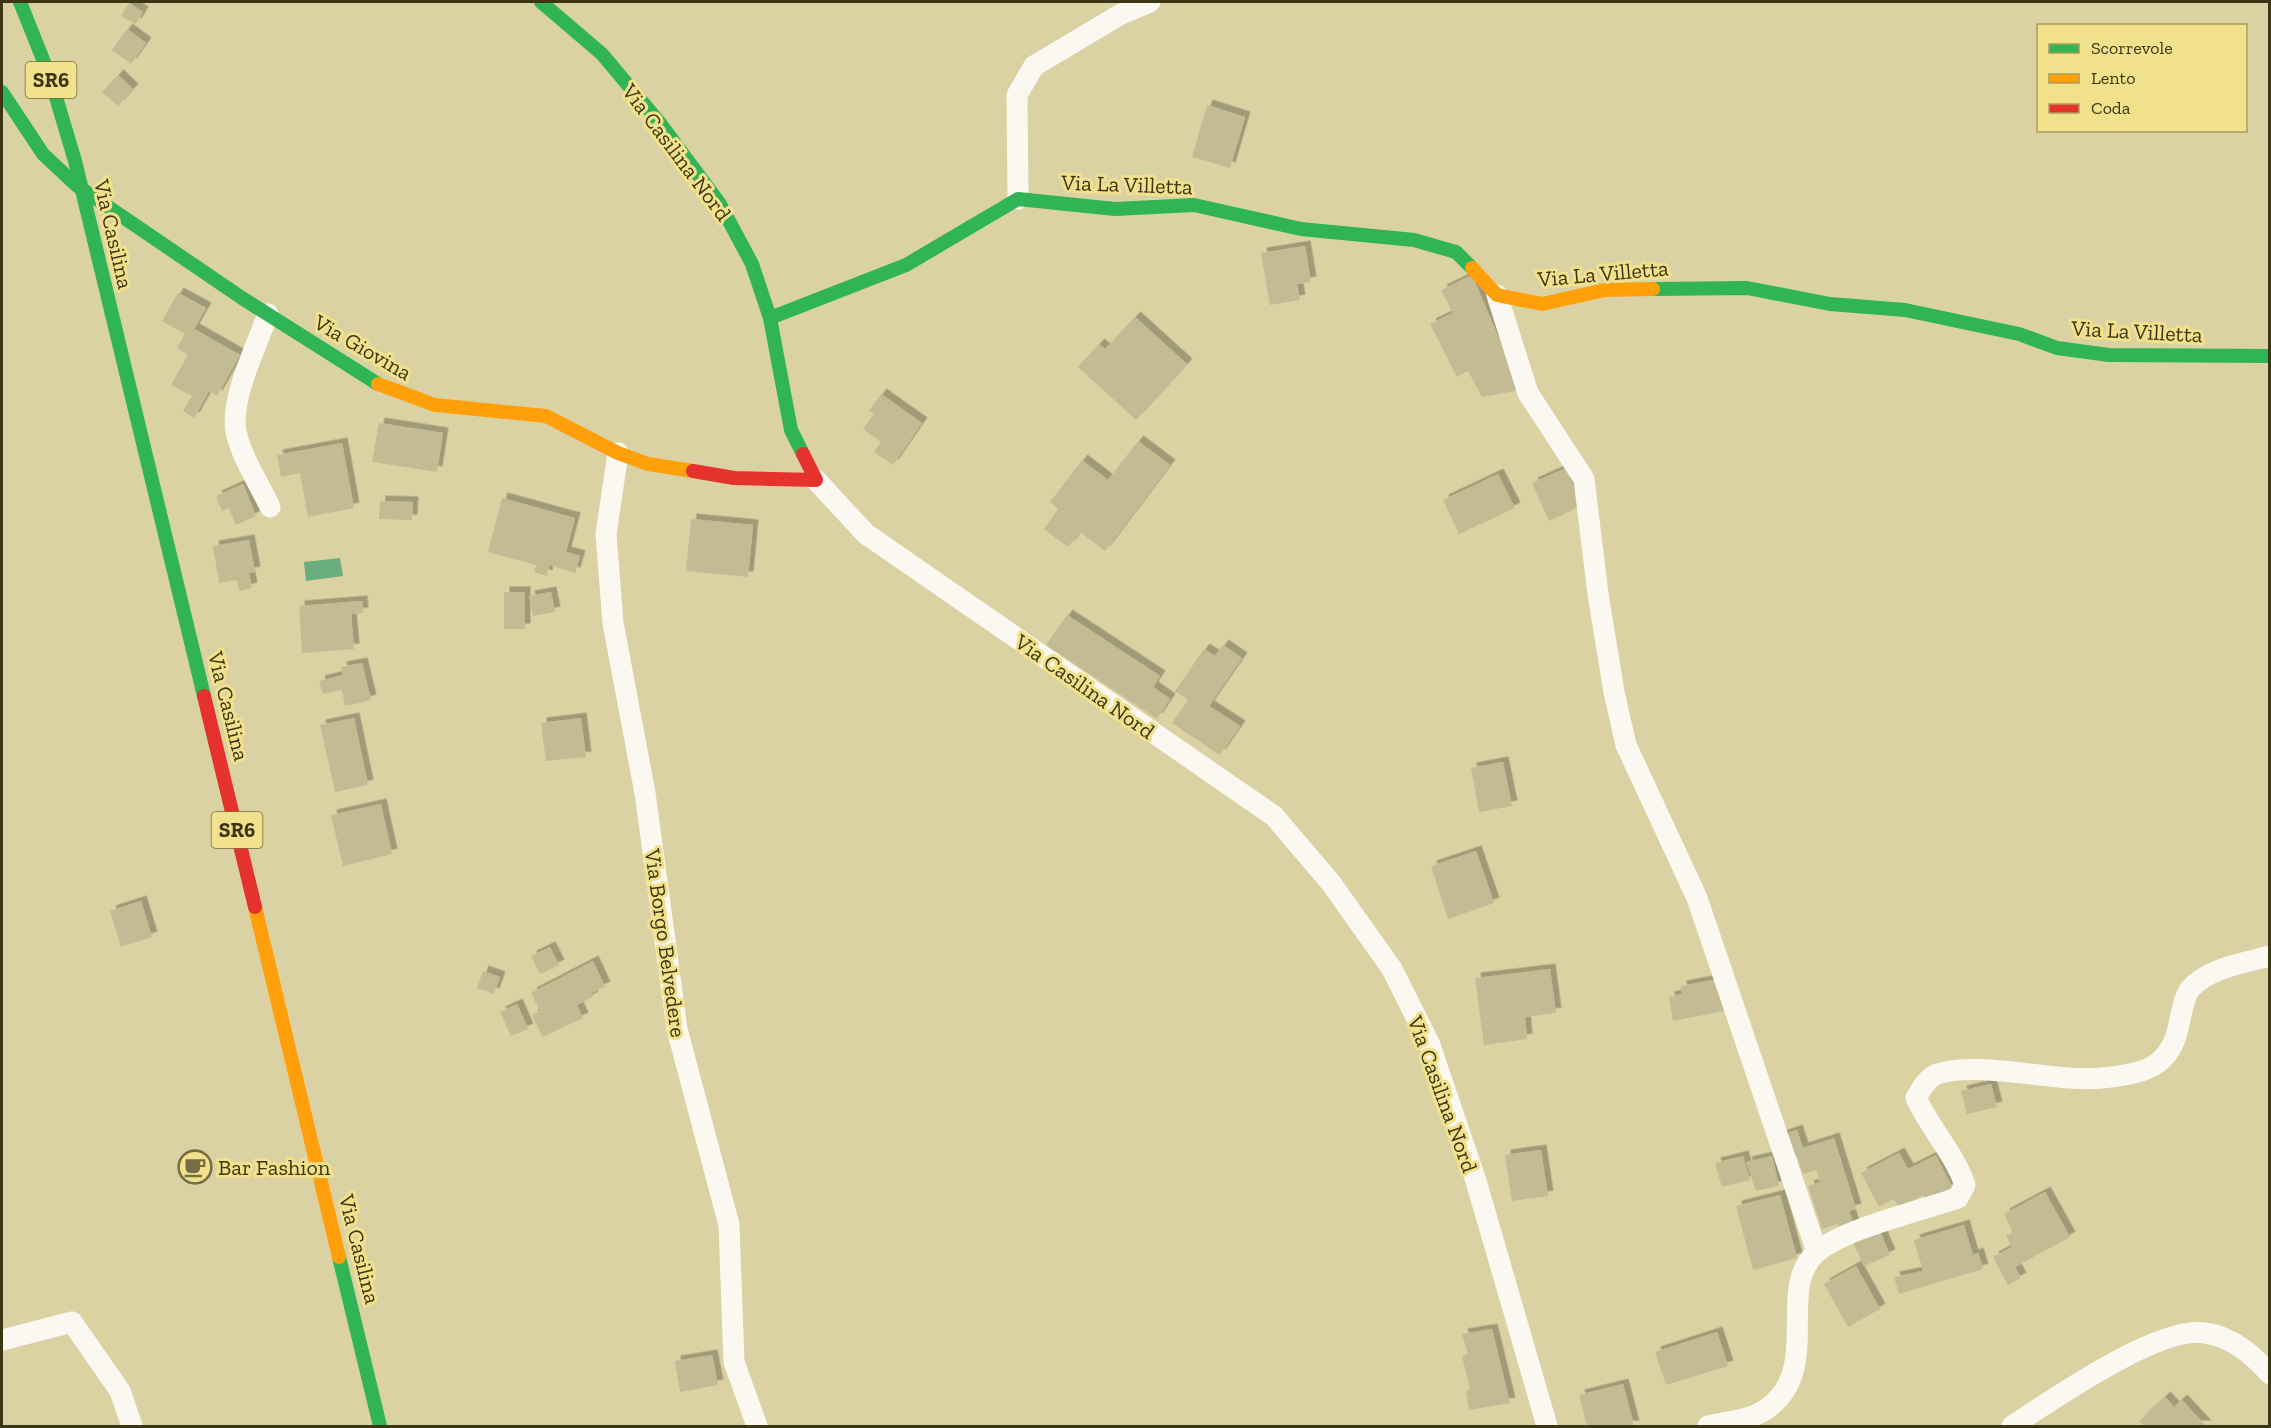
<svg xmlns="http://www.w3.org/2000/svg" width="2271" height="1428" font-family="'Zilla Slab',serif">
<defs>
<filter id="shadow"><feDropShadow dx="5.5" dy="-5.5" stdDeviation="0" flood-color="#0004"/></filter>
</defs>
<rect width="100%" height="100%" fill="#dbd2a3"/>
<path fill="#69ae7d" d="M340,558L343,576L306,581L304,562Z"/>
<g fill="#c3bb93" filter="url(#shadow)">
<path d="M129,3L143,12L136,24L121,16Z"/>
<path d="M127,29L146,43L131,64L112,50Z"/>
<path d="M118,75L133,89L118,106L102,92Z"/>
<path d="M1207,105L1245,117L1230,168L1192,157Z"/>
<path d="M1305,246L1311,282L1297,284L1300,300L1270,305L1261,253Z"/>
<path d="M1472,275L1521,390L1482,397L1468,371L1457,377L1430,324L1453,313L1441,290Z"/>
<path d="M178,293L206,308L194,329L240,355L217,396L209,391L194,418L183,411L192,396L171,385L188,355L177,348L185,334L162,321Z"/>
<path d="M1135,317L1187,364L1136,420L1078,367L1099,344L1105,349Z"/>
<path d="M881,394L922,423L893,465L874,452L881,442L863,429L874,414L869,411Z"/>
<path d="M379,423L443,433L437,472L372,462Z"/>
<path d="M1138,441L1170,465L1105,551L1080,532L1068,547L1044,529L1058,509L1050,502L1082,460L1108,480Z"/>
<path d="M342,443L354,508L308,517L300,473L281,477L277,455Z"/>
<path d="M1566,468L1583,505L1549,521L1532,483Z"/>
<path d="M1498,474L1515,508L1459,534L1443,500Z"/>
<path d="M243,484L256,516L236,525L229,508L222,511L216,496Z"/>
<path d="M502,498L575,518L566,552L580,556L575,573L549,565L547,576L534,572L536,565L488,552Z"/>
<path d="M380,501L413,502L412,520L379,519Z"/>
<path d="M691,519L753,525L748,577L686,571Z"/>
<path d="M249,540L255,572L249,573L252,588L239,591L237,580L219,583L213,546Z"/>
<rect x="504" y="592" width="21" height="37"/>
<path d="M551,592L555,612L533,616L529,596Z"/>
<path d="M362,601L363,613L351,614L354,649L302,653L299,606Z"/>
<path d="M1067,615L1160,676L1153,687L1170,699L1157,719L1046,645Z"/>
<path d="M1223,645L1242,658L1209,706L1240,726L1220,755L1172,723L1188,700L1175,691L1204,649L1215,656Z"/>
<path d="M362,663L371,700L345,706L342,690L323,694L319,681L343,675L341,667Z"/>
<path d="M354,718L368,785L335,792L320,725Z"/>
<path d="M581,718L586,757L546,761L541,723Z"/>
<path d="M1503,762L1512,806L1479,812L1471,768Z"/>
<path d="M381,804L392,854L343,866L331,815Z"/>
<path d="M1476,851L1494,903L1448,919L1431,866Z"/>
<path d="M141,901L152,937L121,947L110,911Z"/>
<path d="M550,947L559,965L540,974L531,956Z"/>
<path d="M593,961L605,987L591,993L593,997L577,1005L583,1018L542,1037L532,1015L540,1011L531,993Z"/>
<path d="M1550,969L1556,1013L1525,1017L1527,1039L1484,1045L1475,978Z"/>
<path d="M483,971L500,977L494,994L477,988Z"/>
<path d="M1718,979L1724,1011L1673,1021L1669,997L1682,994L1681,986Z"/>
<path d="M517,1004L528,1029L511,1036L500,1012Z"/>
<path d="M1991,1084L1997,1107L1967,1114L1961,1091Z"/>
<path d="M1797,1130L1803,1148L1834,1138L1856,1209L1849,1211L1854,1225L1840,1230L1838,1224L1822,1229L1808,1186L1820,1182L1816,1170L1803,1174L1797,1156L1786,1158L1780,1136Z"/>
<path d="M1541,1150L1548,1196L1512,1201L1505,1155Z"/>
<path d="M1899,1153L1908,1169L1936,1155L1952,1187L1926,1201L1923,1195L1899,1208L1894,1199L1879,1207L1861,1173Z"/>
<path d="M1743,1156L1750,1180L1722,1187L1715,1163Z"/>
<path d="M1772,1156L1779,1186L1756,1191L1746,1162Z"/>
<path d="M2045,1192L2070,1237L2015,1267L2021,1278L2008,1285L1993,1257L2012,1247L2006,1236L2013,1232L2004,1214Z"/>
<path d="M1780,1195L1797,1258L1753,1270L1736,1206Z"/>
<path d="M1964,1225L1973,1255L1978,1253L1983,1269L1899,1294L1894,1277L1923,1271L1914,1240Z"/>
<path d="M1879,1229L1890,1255L1864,1266L1852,1240Z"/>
<path d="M1856,1266L1880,1309L1848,1327L1824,1284Z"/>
<path d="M1492,1329L1510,1403L1469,1410L1466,1391L1470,1389L1462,1356L1468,1354L1462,1334Z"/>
<path d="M1717,1332L1728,1366L1666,1385L1655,1352Z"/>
<path d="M712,1355L718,1385L680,1392L675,1361Z"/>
<path d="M1623,1384L1634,1426H1587L1579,1395Z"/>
<path d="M2165,1397L2174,1407L2182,1400L2206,1426H2144L2139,1421Z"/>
</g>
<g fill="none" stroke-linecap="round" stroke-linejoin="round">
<g stroke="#faf8f1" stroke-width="21">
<path d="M1018,199L1017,95L1034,66L1121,14L1150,2"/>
<path d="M1497,295L1528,393L1584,479L1598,594L1614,692L1626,745L1697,898L1817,1252"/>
<path d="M268,314C257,345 230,399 236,431C241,457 259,483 270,507"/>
<path d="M618,453L606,534L613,623L645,793L677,1029L729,1225L734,1362L757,1426"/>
<path d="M816,480L866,534L1274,816L1331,883L1392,969L1430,1045L1476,1181L1547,1426"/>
<path d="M2,1340L72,1322L120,1391L132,1426"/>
<path d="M1708,1426C1725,1422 1750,1420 1765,1410C1825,1370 1774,1288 1817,1252C1844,1229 1922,1210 1958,1198L1965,1185C1954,1153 1930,1128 1916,1098C1921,1089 1927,1078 1937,1074C1979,1060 2056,1083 2102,1078C2143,1074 2171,1068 2179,1024C2182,1012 2183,999 2190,989C2208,968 2244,963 2270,956"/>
<path d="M2012,1426C2052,1400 2159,1325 2205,1333C2232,1337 2252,1354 2270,1374"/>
</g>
<g stroke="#30b455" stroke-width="14">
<path d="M20,2L50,77L75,161L204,696"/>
<path d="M541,2L602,54L659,122L720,204L752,264L770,318L791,430L803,454"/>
<path d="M2,92L43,154L76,185L242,298L378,384"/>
<path d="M1653,289L1747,288L1830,304L1905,310L2019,334L2057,348L2109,355L2270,356"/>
<path d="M770,318L906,265L1018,199L1115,209L1194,205L1301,229L1414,240L1456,252L1472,268"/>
<path d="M339,1257L380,1426"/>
</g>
<g stroke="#ff9f0a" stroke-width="14">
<path d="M1472,268L1497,295L1542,304L1605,290L1653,289"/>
<path d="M378,384L435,405L546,416L618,453L648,464L693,471"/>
<path d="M255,907L339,1257"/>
</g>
<g stroke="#e5322d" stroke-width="14">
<path d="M693,471L734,478L816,480L803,454"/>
<path d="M204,696L255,907"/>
</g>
</g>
<defs>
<g id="cafe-ring" transform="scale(1.725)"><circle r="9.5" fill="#f2e18c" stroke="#746d45" stroke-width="1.5"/><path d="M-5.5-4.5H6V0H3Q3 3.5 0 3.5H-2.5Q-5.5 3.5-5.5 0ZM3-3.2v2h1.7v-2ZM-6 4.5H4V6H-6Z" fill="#746d45"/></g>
</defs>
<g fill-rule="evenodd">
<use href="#cafe-ring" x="195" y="1167"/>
</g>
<g text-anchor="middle" stroke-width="6" stroke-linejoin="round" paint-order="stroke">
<g fill="#f2e18c" stroke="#736937" stroke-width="1.5">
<rect x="25.5" y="62" width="51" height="36" rx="4.5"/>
<rect x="211.5" y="812" width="51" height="36" rx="4.5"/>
</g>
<g font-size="21" font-weight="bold" fill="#3d3612">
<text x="51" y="87">SR6</text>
<text x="237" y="837">SR6</text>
</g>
<g font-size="22" fill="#3d3612" stroke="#f2e18c">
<text transform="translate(677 152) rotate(53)" y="8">Via Casilina Nord</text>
<text transform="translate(1127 184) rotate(2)" y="8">Via La Villetta</text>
<text transform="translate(114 234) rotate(77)" y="8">Via Casilina</text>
<text transform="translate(1603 273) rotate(-5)" y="8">Via La Villetta</text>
<text transform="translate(2137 331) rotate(3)" y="8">Via La Villetta</text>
<text transform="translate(363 347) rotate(30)" y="8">Via Giovina</text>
<text transform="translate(1085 686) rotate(35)" y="8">Via Casilina Nord</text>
<text transform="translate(229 706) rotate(76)" y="8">Via Casilina</text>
<text transform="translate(666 943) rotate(82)" y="8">Via Borgo Belvedere</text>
<text transform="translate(1443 1094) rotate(70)" y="8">Via Casilina Nord</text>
<text transform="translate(360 1249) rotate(76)" y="8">Via Casilina</text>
</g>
<g font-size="22" fill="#3d3612" stroke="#f2e18c" text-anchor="start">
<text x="218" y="1175">Bar Fashion</text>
</g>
</g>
<rect width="2271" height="1428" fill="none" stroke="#3d3612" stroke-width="6"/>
<rect x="2037" y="24" width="210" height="108" fill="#f2e18c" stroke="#aa9d5b" stroke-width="1.5"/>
<rect x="2049" y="44" width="30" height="9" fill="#30b455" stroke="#aa9d5b" stroke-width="1.5"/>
<text x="2091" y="54" font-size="18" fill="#3d3612">Scorrevole</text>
<rect x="2049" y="74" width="30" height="9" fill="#ff9f0a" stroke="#aa9d5b" stroke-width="1.5"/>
<text x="2091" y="84" font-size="18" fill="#3d3612">Lento</text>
<rect x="2049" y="104" width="30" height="9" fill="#e5322d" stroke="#aa9d5b" stroke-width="1.5"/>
<text x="2091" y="114" font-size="18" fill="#3d3612">Coda</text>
</svg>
